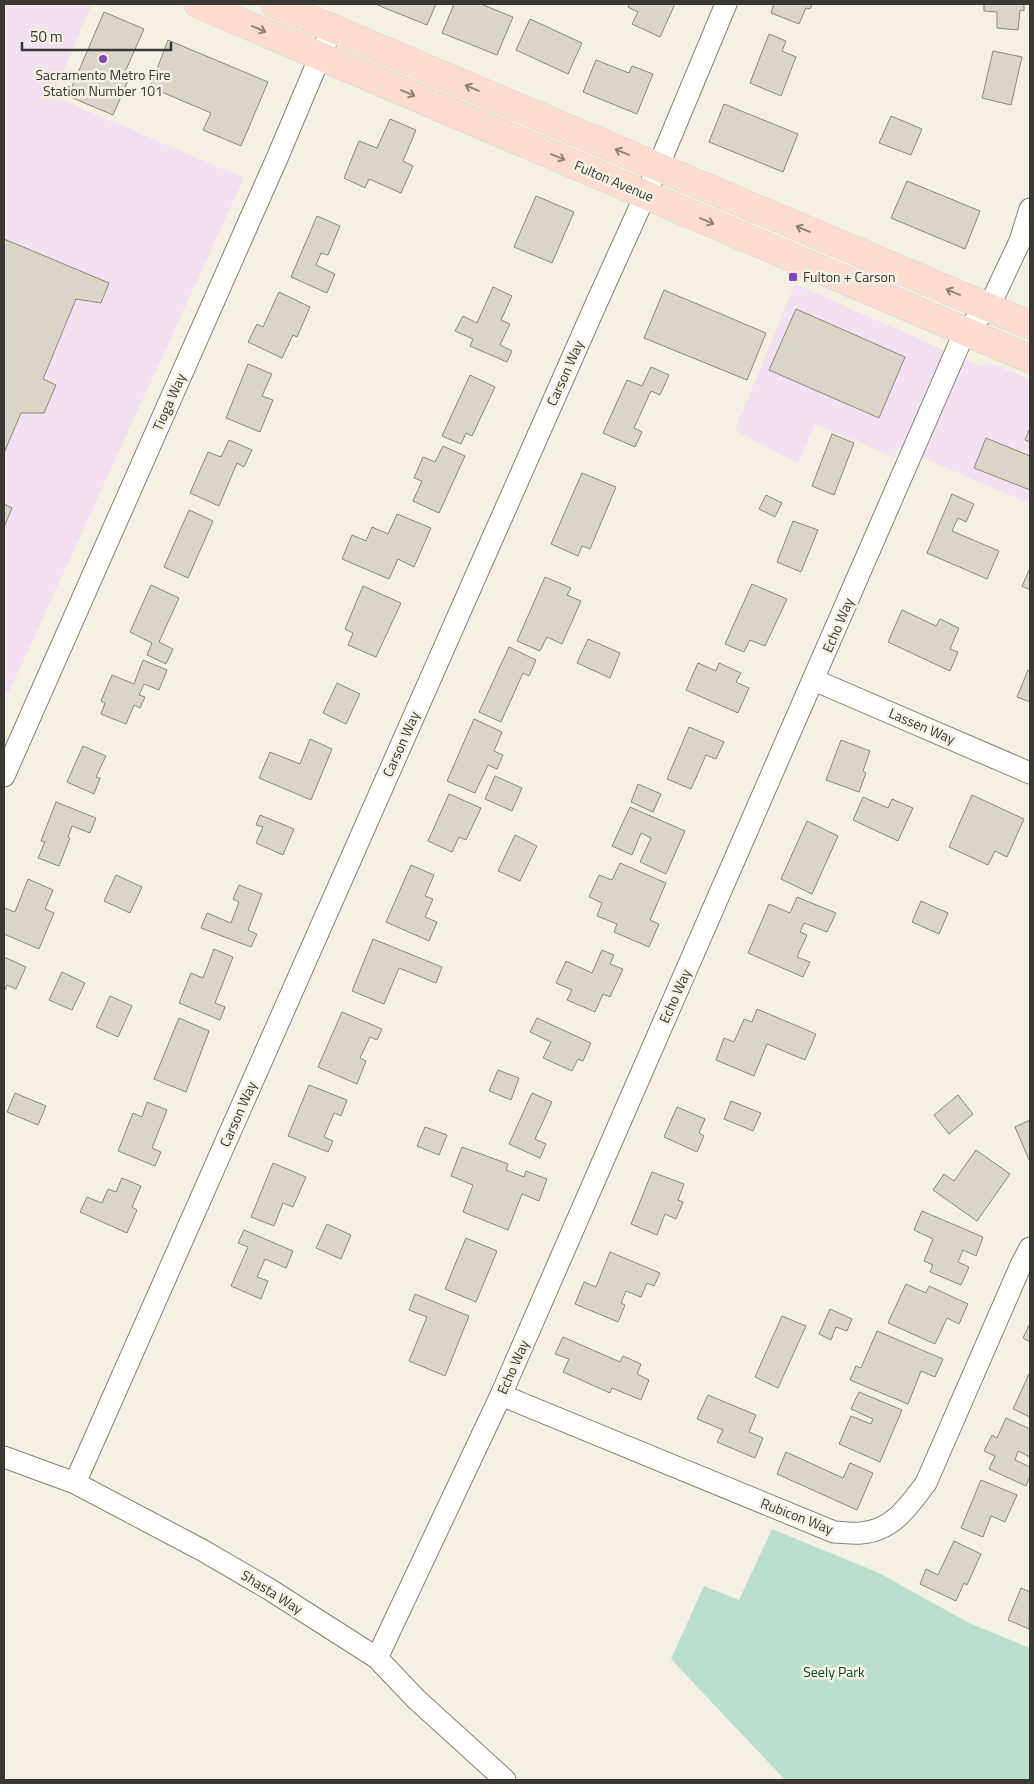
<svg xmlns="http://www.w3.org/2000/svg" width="1034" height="1784" font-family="'Titillium Web',sans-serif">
<rect width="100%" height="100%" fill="#f4f1e3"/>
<g fill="#f3e0f0">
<path d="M4,4H92L53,96L244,178L8,694L4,692Z"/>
<path d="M795,284L979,366L990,363L1030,379V504L898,447L894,457L815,424L798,463L735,430Z"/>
</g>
<path fill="#bbdfce" d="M772,1529L879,1573L969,1623L1030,1648V1780H785L671,1659L704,1586L739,1600Z"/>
<g fill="#d9d6c8" stroke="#8c897c">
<path d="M375,4H436L427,25Z"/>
<path d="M454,4H481L513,17L497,55L442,33Z"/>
<path d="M629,4H675L660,37L632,24L638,12L628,7Z"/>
<path d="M774,4H812L810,9L806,8L799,24L771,13Z"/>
<path d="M984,4H1024V11L1020,10L1018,30L997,28V12L984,11Z"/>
<path d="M104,12L144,29L125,72L131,74L113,115L68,96Z"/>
<path d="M530,19L582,43L568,74L516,50Z"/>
<path d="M769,34L786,41L782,51L796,57L781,96L750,83Z"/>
<path d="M168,40L268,82L241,146L203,130L211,113L150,87Z"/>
<path d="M993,51L1022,57L1011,105L982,98Z"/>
<path d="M596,60L629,73L632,66L653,74L637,114L583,92Z"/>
<path d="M724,104L798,134L783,172L709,142Z"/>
<path d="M891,116L922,129L911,155L879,143Z"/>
<path d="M390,119L416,130L403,161L413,166L401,193L369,179L365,188L344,178L359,141L377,148Z"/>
<path d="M907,181L980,211L965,249L891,218Z"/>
<path d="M536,196L574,212L552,263L514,247Z"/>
<path d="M317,216L340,226L328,255L321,253L316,265L335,274L327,293L291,277Z"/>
<path d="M4,239L109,283L101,303L76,299L43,379L56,385L44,413H21L4,453Z"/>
<path d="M493,287L512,296L501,320L510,324L500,345L512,351L507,362L470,346L473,339L455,331L463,316L477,323Z"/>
<path d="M664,290L766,333L747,380L644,338Z"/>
<path d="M279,292L310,307L297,337L293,335L282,358L248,342L257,324L263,327Z"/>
<path d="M796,309L905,357L879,418L769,370Z"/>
<path d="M248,364L272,374L262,396L273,400L260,432L226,418Z"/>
<path d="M651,367L669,375L660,395L651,391L634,428L642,432L635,447L603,433L627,380L642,386Z"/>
<path d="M470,375L495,387L472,436L466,433L461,444L442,436Z"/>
<path d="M1030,428V442L1025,440Z"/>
<path d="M832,434L854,443L834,495L812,486Z"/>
<path d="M986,438L1030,456V490L974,468Z"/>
<path d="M229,440L252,450L244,467L237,463L219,506L190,493L208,452L221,457Z"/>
<path d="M443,446L465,456L439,513L413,501L422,481L414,478L423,457L435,462Z"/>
<path d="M582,473L616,487L590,549L582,546L578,556L551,544Z"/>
<path d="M952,494L974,504L966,522L958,518L952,531L999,551L987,579L927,553Z"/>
<path d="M766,495L782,503L775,517L759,509Z"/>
<path d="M4,504L12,508L4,527Z"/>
<path d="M189,510L213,521L188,578L164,567Z"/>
<path d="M397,514L431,528L414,567L398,559L389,579L342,559L352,535L366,541L372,527L388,534Z"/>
<path d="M793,521L818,530L801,572L777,562Z"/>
<path d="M1030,568V590L1022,586Z"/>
<path d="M545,577L571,588L567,595L581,601L562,644L547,637L540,651L517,641Z"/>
<path d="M752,584L787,599L765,646L750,640L744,652L725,644Z"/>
<path d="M151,585L179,598L159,642L173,649L166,664L147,655L152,643L130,632Z"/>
<path d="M363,586L401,603L376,657L348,645L353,633L345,629Z"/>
<path d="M902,610L936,626L940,619L959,628L950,649L958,652L950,671L888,642Z"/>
<path d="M588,639L620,653L610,678L577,663Z"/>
<path d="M509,647L536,660L529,676L523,673L501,722L479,712Z"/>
<path d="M143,660L167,670L159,690L144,684L139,695L145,697L140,708L134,705L126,724L101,714L105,703L101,701L112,675L134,684Z"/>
<path d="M698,663L716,671L719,663L741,673L736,682L749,688L738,713L686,690Z"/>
<path d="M1028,670L1030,671V702L1017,697Z"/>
<path d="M337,683L360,694L346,724L323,713Z"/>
<path d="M474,719L502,732L494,751L503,755L497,769L488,765L475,793L447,781Z"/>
<path d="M689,727L724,742L716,759L706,755L691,789L667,779Z"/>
<path d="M310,739L332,749L311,800L259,778L270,752L300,764Z"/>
<path d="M841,740L870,751L863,771L866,773L859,792L826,780Z"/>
<path d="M83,746L106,756L96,777L100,778L94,794L67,782Z"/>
<path d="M495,776L522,788L512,811L485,799Z"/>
<path d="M638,784L661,794L653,812L631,802Z"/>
<path d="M449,794L481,808L466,840L459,837L452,852L428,841Z"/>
<path d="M972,795L1024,819L1007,857L995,851L988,865L949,847Z"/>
<path d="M863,797L888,808L892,799L913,808L898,841L853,820Z"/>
<path d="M56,802L96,818L90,833L72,826L68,837L70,838L59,866L38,858L45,842L41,841Z"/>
<path d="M630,807L685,831L666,874L640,862L651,838L641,833L632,855L612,846Z"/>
<path d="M260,815L294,829L283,855L256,843L263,827L256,825Z"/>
<path d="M807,821L838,836L812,894L781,879Z"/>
<path d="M515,835L537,846L520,881L498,871Z"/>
<path d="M620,863L666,883L650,920L659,924L649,947L614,932L617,924L597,916L602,903L589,897L599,875L612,880Z"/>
<path d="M411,865L434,875L425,896L433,899L425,917L437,922L429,941L386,922Z"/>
<path d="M116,875L142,887L130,913L104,901Z"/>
<path d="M28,879L53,890L45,909L54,913L39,949L4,934V908L15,912Z"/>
<path d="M239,885L262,894L248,930L257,934L251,947L201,928L207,913L231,923L239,902L233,899Z"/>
<path d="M797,897L836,913L827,932L804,923L800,932L807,935L797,957L810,962L803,977L748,953L769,904L790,913Z"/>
<path d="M921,901L948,913L939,934L912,922Z"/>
<path d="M373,939L442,967L436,983L399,968L384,1004L352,991Z"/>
<path d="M214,949L233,957L215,1003L225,1007L220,1020L179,1003L191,973L203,978Z"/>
<path d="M602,950L614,955L610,964L623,969L610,997L603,994L595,1012L567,1000L572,990L556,983L566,961L592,973Z"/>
<path d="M4,957L26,967L16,989L7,985L4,992Z"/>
<path d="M62,972L85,983L72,1010L49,1000Z"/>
<path d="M110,996L132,1006L118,1037L96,1027Z"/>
<path d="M757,1009L816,1034L805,1060L767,1044L754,1076L716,1060L724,1038L734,1042L744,1019L752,1022Z"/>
<path d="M342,1012L382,1029L377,1040L370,1037L360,1058L366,1061L357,1084L318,1067Z"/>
<path d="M179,1018L209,1031L186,1092L154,1079Z"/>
<path d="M537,1018L591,1043L583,1061L578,1059L572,1071L543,1058L551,1042L530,1032Z"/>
<path d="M498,1070L519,1078L511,1100L489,1091Z"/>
<path d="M309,1085L347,1100L341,1116L334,1113L324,1137L333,1141L328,1152L288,1136Z"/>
<path d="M15,1093L46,1106L38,1125L7,1112Z"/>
<path d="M532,1093L552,1102L535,1139L546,1144L540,1158L509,1144Z"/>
<path d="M958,1095L973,1114L949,1134L934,1115Z"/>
<path d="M731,1101L761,1113L753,1131L724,1119Z"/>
<path d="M147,1102L167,1110L152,1148L161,1152L155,1166L118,1151L133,1113L142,1117Z"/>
<path d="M677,1107L705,1119L699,1133L704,1136L697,1152L664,1137Z"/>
<path d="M1030,1120V1162L1015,1127Z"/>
<path d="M425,1127L447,1135L439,1155L417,1146Z"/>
<path d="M462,1147L508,1164L506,1170L524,1177L526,1171L547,1179L539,1201L522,1194L508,1230L463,1212L473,1185L451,1176Z"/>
<path d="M976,1150L1010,1174L977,1221L933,1190L944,1174L954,1181Z"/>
<path d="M273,1163L306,1177L293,1207L283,1203L274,1226L251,1217Z"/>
<path d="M652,1172L684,1184L678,1200L683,1202L676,1219L665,1214L657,1235L631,1224Z"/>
<path d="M122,1178L141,1186L132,1207L137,1210L127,1233L80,1212L87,1197L102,1203L108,1189L116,1192Z"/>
<path d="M922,1211L983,1237L976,1256L963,1250L958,1262L969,1267L961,1285L930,1272L933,1265L924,1261L933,1239L914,1230Z"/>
<path d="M327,1224L351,1235L341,1259L316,1248Z"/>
<path d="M244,1230L293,1251L286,1268L265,1259L257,1277L268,1281L261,1299L231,1286L248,1247L238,1243Z"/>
<path d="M466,1238L497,1251L476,1302L445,1289Z"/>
<path d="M610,1252L660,1273L654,1286L647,1283L641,1297L626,1291L621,1303L625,1305L618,1322L575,1304L584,1282L596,1287Z"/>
<path d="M906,1284L926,1293L929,1286L968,1304L959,1324L947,1318L935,1344L888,1323Z"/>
<path d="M415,1294L469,1316L445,1376L409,1361L427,1317L409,1310Z"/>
<path d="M830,1309L852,1319L847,1331L836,1327L831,1340L819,1334Z"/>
<path d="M782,1316L806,1326L778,1388L755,1377Z"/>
<path d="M1030,1323V1342L1023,1338Z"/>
<path d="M877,1331L943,1359L935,1377L921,1371L908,1404L850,1380L856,1366L861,1368Z"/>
<path d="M563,1337L620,1362L623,1356L641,1364L637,1374L649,1380L641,1400L612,1388L610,1393L563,1372L569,1359L555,1354Z"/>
<path d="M1030,1372V1417L1013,1409Z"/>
<path d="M859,1392L902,1410L880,1462L839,1444L851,1416L871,1424L873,1419L851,1409Z"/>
<path d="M708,1395L756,1415L749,1432L763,1438L755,1458L717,1442L723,1430L697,1419Z"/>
<path d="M1006,1418L1030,1429V1457L1018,1451L1015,1460L1030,1467V1476L1026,1486L989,1469L995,1456L984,1451L992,1435L997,1438Z"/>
<path d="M786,1452L843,1478L850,1463L873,1473L857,1510L777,1474Z"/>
<path d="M981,1480L1017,1495L1005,1522L991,1516L983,1537L961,1528Z"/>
<path d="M954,1541L981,1554L967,1585L964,1583L956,1601L920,1584L926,1569L938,1575Z"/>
<path d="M1021,1588L1030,1592L1029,1629L1008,1620Z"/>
</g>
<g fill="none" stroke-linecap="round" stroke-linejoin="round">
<g stroke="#868276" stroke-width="23">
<g id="minor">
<path d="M814,680L1030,773"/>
<path d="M4,776L278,156L332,28"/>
<path d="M501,1395L834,1532C842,1532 852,1534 861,1533C893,1530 908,1507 926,1483L1021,1265L1030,1248"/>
<path d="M4,1457L75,1483L202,1550L269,1589L377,1658L416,1699L505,1780"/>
<path d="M75,1483L596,304L658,167L726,4"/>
<path d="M377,1658L501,1395L965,331L989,307L1020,241L1030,209"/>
</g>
</g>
<g stroke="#d3d3d2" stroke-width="29">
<g id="major">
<path d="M198,4L1030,359"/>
<path d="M275,4L1030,325"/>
</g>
</g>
<use href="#minor" stroke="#fff" stroke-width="21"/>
<use href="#major" stroke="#fcdcce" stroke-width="28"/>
</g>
<defs><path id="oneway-shaft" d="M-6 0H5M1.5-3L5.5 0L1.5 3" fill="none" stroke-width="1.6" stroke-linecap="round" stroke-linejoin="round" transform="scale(1.25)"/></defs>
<g stroke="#918279">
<use href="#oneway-shaft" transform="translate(259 29) rotate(23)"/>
<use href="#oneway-shaft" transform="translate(472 88) rotate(-157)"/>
<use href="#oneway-shaft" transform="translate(408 93) rotate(23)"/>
<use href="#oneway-shaft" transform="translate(622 152) rotate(-157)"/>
<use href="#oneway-shaft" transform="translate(558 157) rotate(23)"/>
<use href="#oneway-shaft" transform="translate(707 221) rotate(23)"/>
<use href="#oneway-shaft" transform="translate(803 229) rotate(-157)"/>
<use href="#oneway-shaft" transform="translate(953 292) rotate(-157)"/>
</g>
<g fill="#8546bb" stroke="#f4f1e3" stroke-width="2">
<circle cx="103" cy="59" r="5"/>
<rect x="788" y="272" width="10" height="10" rx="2.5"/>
</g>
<g text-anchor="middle" stroke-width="5" stroke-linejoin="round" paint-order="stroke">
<g font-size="14" fill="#393833" stroke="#f4f1e3">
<text x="103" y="80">Sacramento Metro Fire<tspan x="103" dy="16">Station Number 101</tspan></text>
<text x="803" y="282" text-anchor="start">Fulton + Carson</text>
</g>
<g font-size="14" fill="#393833" stroke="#f4f1e3">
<text transform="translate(614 181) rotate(23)" y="5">Fulton Avenue</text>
<text transform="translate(565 373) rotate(-66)" y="5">Carson Way</text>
<text transform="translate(169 402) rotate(-66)" y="5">Tioga Way</text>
<text transform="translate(838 625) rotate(-67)" y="5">Echo Way</text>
<text transform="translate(922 726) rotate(23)" y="5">Lassen Way</text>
<text transform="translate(401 744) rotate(-66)" y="5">Carson Way</text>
<text transform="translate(675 996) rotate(-66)" y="5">Echo Way</text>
<text transform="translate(238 1114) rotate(-66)" y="5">Carson Way</text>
<text transform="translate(513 1367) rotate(-66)" y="5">Echo Way</text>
<text transform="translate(797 1516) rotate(21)" y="5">Rubicon Way</text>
<text transform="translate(272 1592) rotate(32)" y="5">Shasta Way</text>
</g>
<g font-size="14" fill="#004e35" stroke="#f4f1e3">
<text x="834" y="1677">Seely Park</text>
</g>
</g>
<rect width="1034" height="1784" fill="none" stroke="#393833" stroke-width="10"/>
<path d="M22 42v8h149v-8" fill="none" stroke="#393833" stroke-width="2.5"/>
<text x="30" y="42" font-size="15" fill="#393833" stroke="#f4f1e3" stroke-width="4" paint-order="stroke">50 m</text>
</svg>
